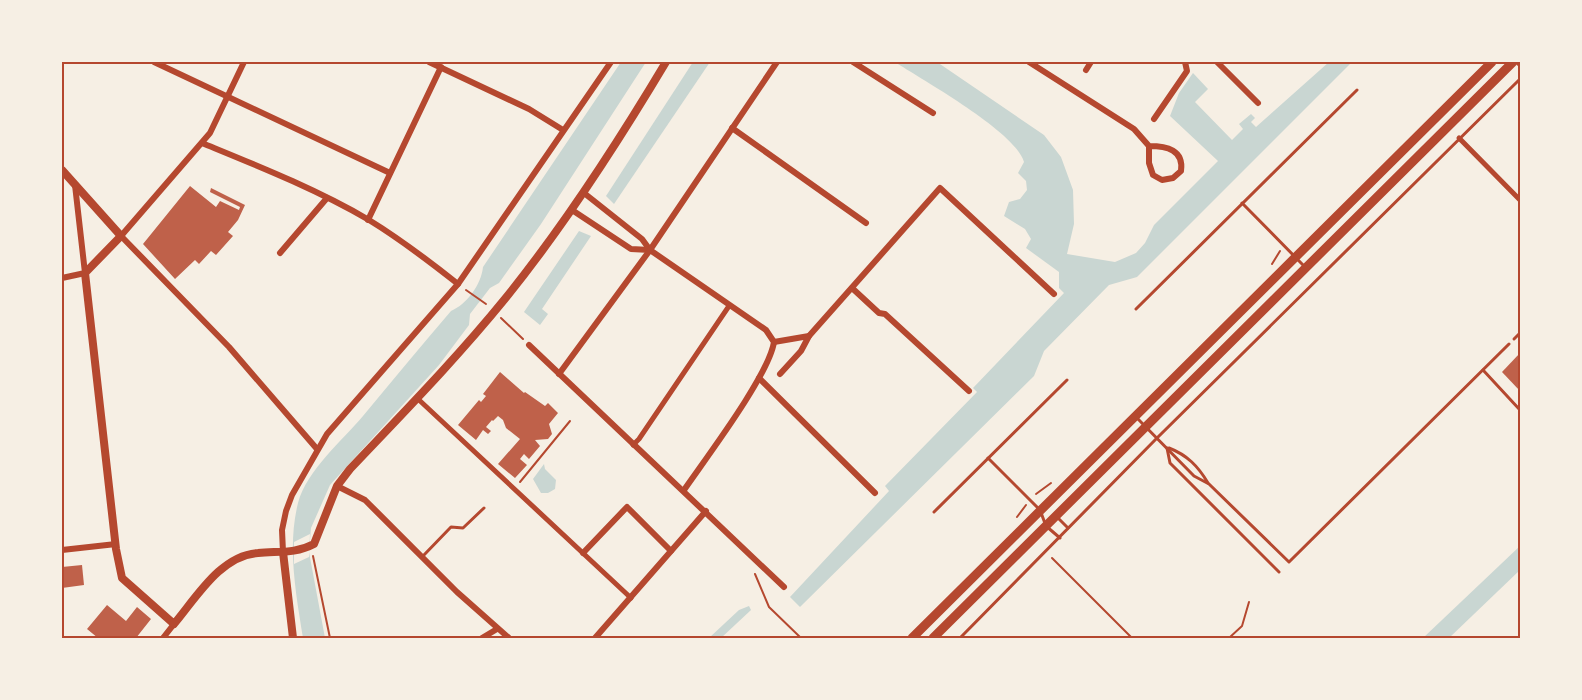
<svg xmlns="http://www.w3.org/2000/svg" width="1582" height="700" font-family="Barlow,sans-serif">
<rect width="100%" height="100%" fill="#f6efe4"/>
<g fill="#c9d6d2">
<path d="M621,62H646L541,224L499,283L490,288L470,314L469,325L439,365L330,485L311,528L309,552L325,638H303C296,594 287,547 298,503C307,470 342,441 363,416C392,381 421,346 451,311C467,304 481,285 483,267Z"/>
<path d="M693,62H710L614,204L606,196Z"/>
<path d="M895,62H937L1044,135L1061,157L1073,190L1074,224L1067,254L1115,262L1136,253L1145,243L1154,225L1218,161L1170,116L1179,93L1193,73L1208,89L1195,102L1232,140L1243,129L1239,124L1251,114L1255,118L1251,122L1256,127L1329,62H1352L1137,277L1109,285L1044,351L1034,376L800,607L790,597L889,491L885,486L977,392L973,388L1064,293L1059,288V272L1026,248L1031,239L1025,229L1004,216L1009,202L1020,199L1027,190L1026,181L1018,173L1024,162C1016,132 924,81 895,62Z"/>
<path d="M579,231L591,236L542,309L548,314L540,325L524,312Z"/>
<path d="M544,464L545,469L556,480L555,489L548,493H541L533,479Z"/>
<path d="M1520,546V570L1449,638H1423Z"/>
<path d="M749,606L751,610L721,638H709L739,610Z"/>
</g>
<path fill="#f6efe4" d="M310,534L309,557L294,564V542Z"/>
<g fill="#bf614a">
<path d="M190,186L216,207L220,201L239,210L240,207L210,192L211,188L245,205L238,220L228,232L233,236L216,255L211,251L199,264L195,260L175,279L143,244Z"/>
<path d="M1520,353V391L1502,372Z"/>
<path d="M500,372L524,393L525,392L545,406L548,403L558,413L549,424L552,434L548,439L535,440L540,446L529,459L524,454L520,459L527,465L515,478L498,464L520,439L506,428L503,420L498,416L493,421L492,420L486,427L491,431L488,434L483,430L476,440L458,425L479,400L481,402L486,396L483,394Z"/>
<path d="M82,565L84,585L62,588V567Z"/>
<path d="M107,605L126,621L137,607L151,619L136,638H98L87,629Z"/>
</g>
<g fill="none" stroke-linecap="round" stroke-linejoin="round">
<g stroke="#b5482f" stroke-width="2">
<path d="M1272,264L1280,251"/>
<path d="M466,290L486,304"/>
<path d="M501,318L523,339"/>
<path d="M520,482L570,421"/>
<path d="M1036,494L1051,483"/>
<path d="M1017,517L1026,505"/>
<path d="M313,556L330,638"/>
<path d="M1052,558L1132,638"/>
<path d="M755,574L769,607L801,638"/>
<path d="M1229,638L1242,626L1249,602"/>
</g>
<g stroke="#b5482f" stroke-width="3">
<path d="M1242,203L1304,266"/>
<path d="M1136,309L1357,90"/>
<path d="M1514,339L1520,333"/>
<path d="M1483,370L1520,410"/>
<path d="M1137,418L1194,476L1209,484L1289,562L1509,344"/>
<path d="M1167,448L1170,463L1279,572"/>
<path d="M1169,448C1187,455 1198,466 1208,483"/>
<path d="M988,458L1040,510L1046,526L1060,538"/>
<path d="M934,512L1067,380"/>
<path d="M1058,518L1068,528"/>
<path d="M423,556L451,527L463,528L484,508"/>
<path d="M960,638L1157,438L1520,79"/>
</g>
<g stroke="#b5482f" stroke-width="5">
<path d="M1459,138L1520,200"/>
<path d="M418,399L631,598"/>
<path d="M633,445L639,439L729,306"/>
</g>
<g stroke="#b5482f" stroke-width="6">
<path d="M154,62L390,173"/>
<path d="M244,62L210,133L121,236L229,347L317,449"/>
<path d="M429,62L529,109L563,130"/>
<path d="M853,62L933,113"/>
<path d="M1029,62L1134,129L1149,146V163L1153,175L1162,180L1173,178L1181,171C1184,150 1167,146 1149,146"/>
<path d="M1217,62L1258,103"/>
<path d="M1518,62L1520,64"/>
<path d="M1086,70L1091,62"/>
<path d="M1154,119L1187,71L1185,62"/>
<path d="M732,128L866,223"/>
<path d="M202,143C258,166 316,189 369,220C400,239 429,261 458,284"/>
<path d="M584,193L642,239L650,250L766,330L774,342C769,375 706,458 684,490"/>
<path d="M572,210L631,249L650,250"/>
<path d="M368,220L441,67"/>
<path d="M280,253L327,198"/>
<path d="M62,278L85,273L75,185"/>
<path d="M852,288L879,313L885,314L969,391"/>
<path d="M774,342L809,336L940,188L1054,294"/>
<path d="M529,345L784,587"/>
<path d="M559,374L650,250L777,62"/>
<path d="M780,374L801,351L809,336"/>
<path d="M759,378L875,493"/>
<path d="M337,486L365,500L457,592L509,638"/>
<path d="M62,550L116,544"/>
<path d="M283,552L282,530L286,511L292,495L327,434L458,284L611,62"/>
<path d="M583,553L627,507L671,551"/>
<path d="M163,638L174,624"/>
<path d="M482,638L497,629"/>
<path d="M595,638L706,511"/>
</g>
<g stroke="#b5482f" stroke-width="8">
<path d="M62,170L121,236L85,273L116,549L122,578L174,624C196,598 221,555 258,553C278,551 295,554 314,544L337,486L350,469C403,413 456,359 504,300C565,225 617,144 666,62"/>
<path d="M283,552L293,638"/>
</g>
<g stroke="#b5482f" stroke-width="9">
<path d="M912,638L1492,62"/>
<path d="M933,638L1513,62"/>
</g>
</g>
<rect width="1582" height="700" fill="none" stroke="#f6efe4" stroke-width="126"/>
<rect x="63" y="63" width="1456" height="574" fill="none" stroke="#b5482f" stroke-width="2"/>
</svg>
